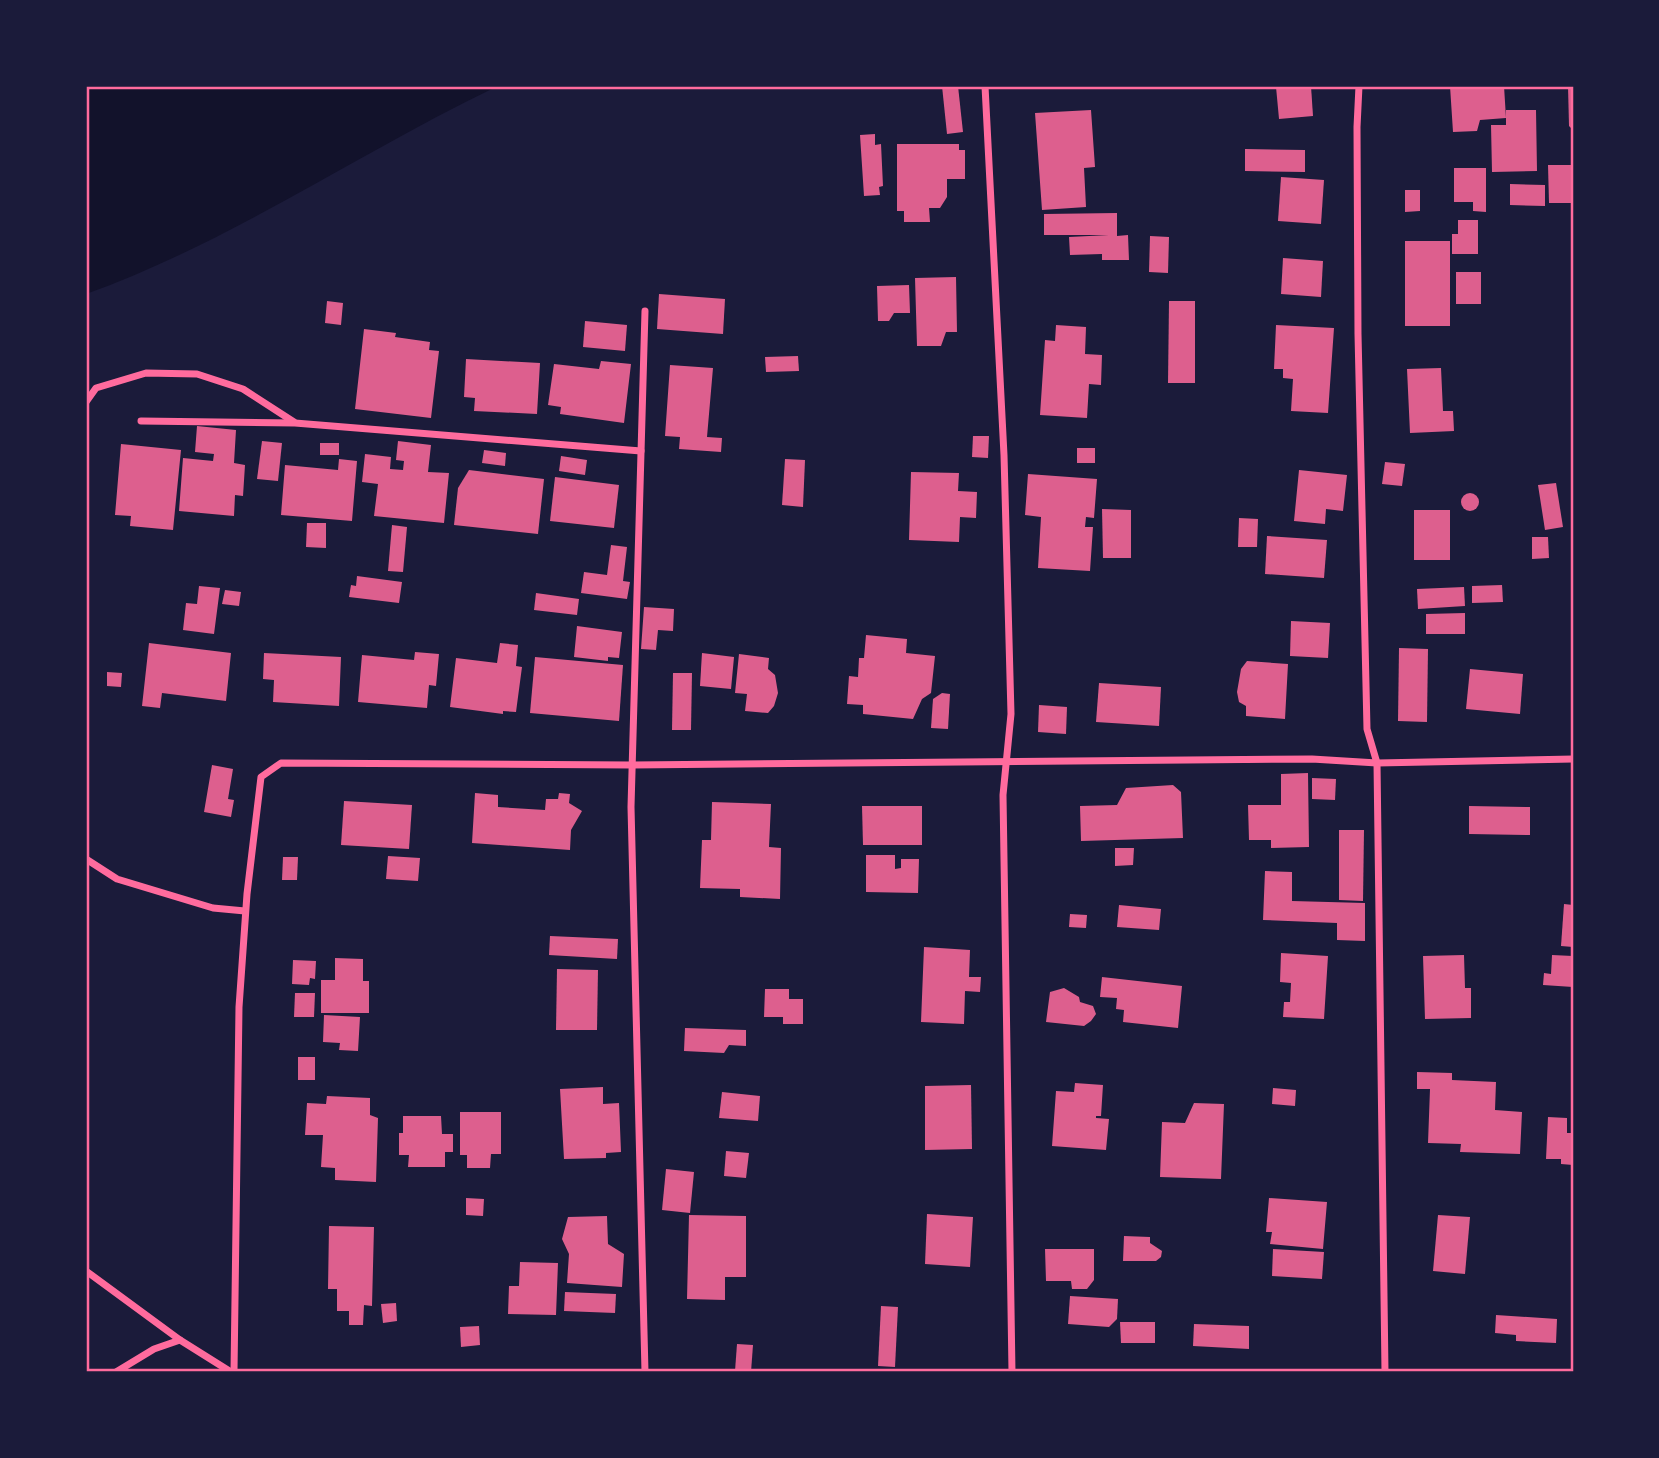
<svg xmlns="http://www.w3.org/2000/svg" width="1659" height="1458" font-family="'Work Sans',sans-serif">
<rect width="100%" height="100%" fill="#1b1b3a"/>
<path fill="#12122b" d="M86,86H498C360,152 231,242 86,294Z"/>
<g fill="#dd5f8e">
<path d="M942,86H958L963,132L947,134Z"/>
<path d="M1311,86L1313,116L1279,119L1276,87Z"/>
<path d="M1450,86H1504L1506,118L1480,120L1477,131L1453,132Z"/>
<path d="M1568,86H1573V130L1569,126Z"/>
<path d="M1091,110L1095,167L1084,168L1086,207L1042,210L1035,113Z"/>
<path d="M1506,110H1536L1537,171L1492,172L1491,125H1506Z"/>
<path d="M875,134V145L881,144L883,186L879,187L880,195L864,196L860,135Z"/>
<path d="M897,144H959V150H965V179H947V197L940,208H929L930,222H904V211H897Z"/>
<path d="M1245,149L1305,150V172L1245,171Z"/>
<path d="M1548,165H1573V203H1549Z"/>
<path d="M1454,168H1486V212L1473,211V202H1454Z"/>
<path d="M1281,177L1324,180L1321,224L1278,221Z"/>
<path d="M1510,184L1545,185V206L1510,205Z"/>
<path d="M1405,190H1420V211L1405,212Z"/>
<path d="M1117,213V236L1128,235L1129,260H1102V254L1070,255L1069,237L1109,235H1044V214Z"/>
<path d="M1458,220H1478V254H1452V234H1458Z"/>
<path d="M1150,236L1169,237L1168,273L1149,272Z"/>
<rect x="1405" y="241" width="45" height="85"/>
<path d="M1283,258L1323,261L1321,297L1281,294Z"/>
<rect x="1456" y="272" width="25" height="32"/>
<path d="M956,277L957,332H946L941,346H917L915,278Z"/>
<path d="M909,285L910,313H894L889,321H878L877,286Z"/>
<path d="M659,294L725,299L723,334L657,329Z"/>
<path d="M327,301L343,303L341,325L325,323Z"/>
<path d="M1169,301H1195V383H1168Z"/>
<path d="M585,321L627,325L625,351L583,347Z"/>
<path d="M1056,325L1086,327L1085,354L1102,355L1101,385L1089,384L1087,418L1040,415L1045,340L1055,341Z"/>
<path d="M1276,325L1334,328L1328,413L1291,411L1293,379L1283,378V369H1274Z"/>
<path d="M364,329L396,333L395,337L430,342L429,350L439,351L431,418L355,409Z"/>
<path d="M798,356L799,371L766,372L765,357Z"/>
<path d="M466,359L540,363L537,414L474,411L475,398L464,397Z"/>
<path d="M601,361L631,364L624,423L560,414L561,407L548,405L554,364L599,369Z"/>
<path d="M670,365L713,368L707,437L722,438L721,452L679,449L680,437L665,436Z"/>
<path d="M1441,368L1443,411H1453L1454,431L1410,433L1407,369Z"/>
<path d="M197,426L236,430L234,463L245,465L243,496L235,495L234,516L179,511L183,458L213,461L214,454L195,452Z"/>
<path d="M973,436H989L988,458L972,457Z"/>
<path d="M262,441L282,443L278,481L257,479Z"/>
<path d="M398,441L431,445L428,472L449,473L444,523L374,516L378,484L362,482L365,454L391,457L390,469L403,470L404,461L396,460Z"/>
<rect x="320" y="443" width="19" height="12"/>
<path d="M121,444L181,450L173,530L130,526L131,516L115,515Z"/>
<rect x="1077" y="448" width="18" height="15"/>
<path d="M484,450L506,453L505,466L482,463Z"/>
<path d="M561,456L587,460L585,475L559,471Z"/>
<path d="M339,459L357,461L352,521L281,515L285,465L338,470Z"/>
<path d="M785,459L805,460L803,507L782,505Z"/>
<path d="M1385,462L1405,464L1402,486L1382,484Z"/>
<path d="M469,470L544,479L538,534L454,525L458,488Z"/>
<path d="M1299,470L1347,475L1343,511L1326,509L1325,524L1294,521Z"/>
<path d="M911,472L959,473L958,491L977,492L976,518L960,517L959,542L909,540Z"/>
<path d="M1028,474L1097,479L1094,518L1086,517L1085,527H1093L1090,571L1038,568L1041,517L1025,515Z"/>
<path d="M555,477L619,485L614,528L550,521Z"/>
<path d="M1556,483L1563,527L1545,530L1538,485Z"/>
<circle cx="1470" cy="502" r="9"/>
<path d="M1102,509L1131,510V558H1103Z"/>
<rect x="1414" y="510" width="36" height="50"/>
<path d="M1239,518L1258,519L1257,547H1238Z"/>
<path d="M307,523H326V548L306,547Z"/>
<path d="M392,525L407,527L403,572L388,571Z"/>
<path d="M1267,536L1327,540L1324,578L1265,574Z"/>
<path d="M1532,537H1548L1549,558L1532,559Z"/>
<path d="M611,545L627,547L623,581L630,582L627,599L581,593L584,572L607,575Z"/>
<path d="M357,576L402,582L399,603L349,597L351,585L356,586Z"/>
<path d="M1502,585L1503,602L1472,603V586Z"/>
<path d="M199,586L220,588L214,634L183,630L186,603L197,604Z"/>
<path d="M1464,587L1465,606L1418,609L1417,589Z"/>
<path d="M225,590L241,592L239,606L222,604Z"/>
<path d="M536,593L579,599L577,615L534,610Z"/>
<path d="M644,607L674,609L673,631L658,630L656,650L641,649Z"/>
<path d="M1465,613V634H1426V614Z"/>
<path d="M1291,621L1330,623L1328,658L1290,656Z"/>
<path d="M577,626L622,632L619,658L608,657V661L574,657Z"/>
<path d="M866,635L907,639L906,653L935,656L931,693L922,699L913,719L863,714V705L847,704L849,676L858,677L859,658H864Z"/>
<path d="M149,643L231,653L226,701L162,693L160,708L142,706Z"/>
<path d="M500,643L518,645L516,666L522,667L516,712L503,711V714L450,707L456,658L497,663Z"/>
<path d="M1399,648L1428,649L1427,722L1398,721Z"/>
<path d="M415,652L439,654L436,686L429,685L427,708L358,702L362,655L414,660Z"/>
<path d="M264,653L341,657L339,706L273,702L274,680L263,679Z"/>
<path d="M702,653L734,657L731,689L700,686Z"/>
<path d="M739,654L769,658L768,669L775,675L778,693L774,706L768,713L745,711L747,694L735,693Z"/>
<path d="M535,657L623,665L619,721L530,713Z"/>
<path d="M1247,661L1288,664L1285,719L1246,716V706L1239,702L1237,692L1241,669Z"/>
<path d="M1470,669L1523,674L1520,714L1466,709Z"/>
<path d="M107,672L122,673L121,687L107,686Z"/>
<path d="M673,673H692L691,730H672Z"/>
<path d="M1099,683L1161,687L1159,726L1096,722Z"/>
<path d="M942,693L950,694L948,729L931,728L933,699Z"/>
<path d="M1039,705L1067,707L1066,734L1038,732Z"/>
<path d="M212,765L233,769L228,799L234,800L231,817L204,812Z"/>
<path d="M1308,773L1309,847L1271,848V840H1249L1248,805H1281V774Z"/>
<path d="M1312,778L1336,779L1335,800L1312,799Z"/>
<path d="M1173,785L1181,792L1183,838L1081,841L1080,806L1117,805L1126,788Z"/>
<path d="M475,793L498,795V807L545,810L546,799H558L559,793L570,794L569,803L582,811L571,830L570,850L472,843Z"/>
<path d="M344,801L412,805L409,849L341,845Z"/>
<path d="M712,802L771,804L769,847L781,848L780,899L740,897V889L700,888L702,840H711Z"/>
<path d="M862,806H922V845H863Z"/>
<path d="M1469,806L1530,807V835L1469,834Z"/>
<path d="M1339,830H1364L1363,901L1339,900Z"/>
<path d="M1115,848H1134L1133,865L1115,866Z"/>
<path d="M866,855H895V869L901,868V859H919L918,893L866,892Z"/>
<path d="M388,856L420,858L418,881L386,879Z"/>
<path d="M283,857H298L297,880H282Z"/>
<path d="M1265,871L1292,872V901L1365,903V941L1337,940V923L1263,920Z"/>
<path d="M1564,904L1573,905V947L1561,946Z"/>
<path d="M1119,905L1161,909L1159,930L1117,927Z"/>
<path d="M1070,914L1087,915L1086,928L1069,927Z"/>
<path d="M550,936L618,939L617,959L549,955Z"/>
<path d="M924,947L970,950L969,977H981L980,992L965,991L964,1024L921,1022Z"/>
<path d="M1281,953L1328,956L1324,1019L1283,1017L1284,1002H1290L1291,983L1280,982Z"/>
<path d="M1464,955L1465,988H1471V1018L1425,1019L1423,956Z"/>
<path d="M1552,955L1573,956V987L1543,985L1544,973L1551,974Z"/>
<path d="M335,958L363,959V981H369V1013H321V980H335Z"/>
<path d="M293,960L316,961L315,979L310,978L309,985L292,984Z"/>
<path d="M557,969L598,970L597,1030H556Z"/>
<path d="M1102,977L1182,986L1178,1028L1123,1022L1124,1010L1116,1009L1117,998L1100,997Z"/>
<path d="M1064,988L1079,997L1080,1002L1093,1006L1096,1014L1091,1021L1084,1026L1046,1022L1050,992Z"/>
<path d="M765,989H789V999H803V1024H783V1017H764Z"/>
<path d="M295,993H315L314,1017H294Z"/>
<path d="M324,1015L360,1017L358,1051L339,1050L340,1043L323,1042Z"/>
<path d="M685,1028L746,1030V1046L729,1045L724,1053L684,1051Z"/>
<rect x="298" y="1057" width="17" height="23"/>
<path d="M1417,1072L1452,1073V1080L1496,1082L1495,1110L1522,1112L1520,1154L1460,1152L1461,1144L1428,1143L1430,1089H1417Z"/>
<path d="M1075,1083L1103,1085L1101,1116H1096V1118L1109,1119L1106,1150L1052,1146L1056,1091L1074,1092Z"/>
<path d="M971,1085L972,1149L925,1150V1086Z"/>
<path d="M603,1087V1104L619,1103L621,1152L606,1153V1158L564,1159L560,1089Z"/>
<path d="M1273,1088L1296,1090L1295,1106L1272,1104Z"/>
<path d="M722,1092L760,1096L758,1121L719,1118Z"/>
<path d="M327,1096L370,1098V1115L378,1118L376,1182L335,1180V1168L321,1167L323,1135H305L307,1103L326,1104Z"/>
<path d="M1194,1103L1224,1104L1221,1179L1160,1177L1162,1122L1185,1123Z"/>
<path d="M460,1112H501V1154H491L490,1168H467V1155H460Z"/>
<path d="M403,1116H441L442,1134H453V1152H445V1167H408L409,1155H399V1133H403Z"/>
<path d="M1548,1117L1567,1118V1133H1573V1165L1561,1164V1159H1546Z"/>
<path d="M726,1151L749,1153L746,1178L724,1176Z"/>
<path d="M666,1169L694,1172L690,1213L662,1210Z"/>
<path d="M466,1198L484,1199L483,1216L466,1215Z"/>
<path d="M1269,1198L1327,1202L1323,1249L1270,1244L1272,1232H1266Z"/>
<path d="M927,1214L973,1217L970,1267L925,1264Z"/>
<path d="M689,1215L746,1216V1277H725V1300L687,1299Z"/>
<path d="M1438,1215L1470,1217L1465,1274L1433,1271Z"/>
<path d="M607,1216L608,1244L624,1254L622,1287L567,1283L569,1254L562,1239L568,1217Z"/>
<path d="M329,1226L374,1227L372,1306L364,1305L363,1325H349V1311H337V1289H328Z"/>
<path d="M1124,1236L1150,1237V1243L1162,1251L1161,1257L1156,1261H1123Z"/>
<path d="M1045,1249H1094V1280L1087,1289H1072L1071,1281H1046Z"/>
<path d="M1273,1249L1324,1252L1322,1279L1272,1276Z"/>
<path d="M520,1262L558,1263L556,1315L508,1314L509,1286H519Z"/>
<path d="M565,1292L616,1294L615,1313L564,1311Z"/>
<path d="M1070,1296L1118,1299L1117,1319L1109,1327L1068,1324Z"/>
<path d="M396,1303L397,1321L383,1323L381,1304Z"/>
<path d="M881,1306L898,1307L895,1367L878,1366Z"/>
<path d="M1496,1315L1557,1319L1556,1343L1516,1341V1335L1495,1333Z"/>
<path d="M1120,1322H1155V1343H1121Z"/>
<path d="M1194,1324L1249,1326V1349L1193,1346Z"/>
<path d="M479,1326L480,1345L461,1347L460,1327Z"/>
<path d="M737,1344L753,1345L751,1372L735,1371Z"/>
</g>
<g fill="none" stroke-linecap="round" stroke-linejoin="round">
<g stroke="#ff6b9d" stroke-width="7">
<path d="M985,86L1004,455L1011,714L1003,795L1012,1372"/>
<path d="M1359,86L1357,127L1358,334L1367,729L1377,763L1385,1372"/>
<path d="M645,311L631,807L645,1372"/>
<path d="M86,402L96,388L146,373L197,374L243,389L294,422"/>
<path d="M141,421L295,423L641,451"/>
<path d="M86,859L117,879L213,908L245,911"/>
<path d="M86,1271L180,1340L231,1372"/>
<path d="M116,1372L154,1349L180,1340"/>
<path d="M234,1372L239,1007L247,894L261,777L281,763L632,765L1312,759L1377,763L1573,759"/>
</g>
</g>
<rect width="1659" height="1458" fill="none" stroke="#1b1b3a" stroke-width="175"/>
<rect x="88" y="88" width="1484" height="1282" fill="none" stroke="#ff6b9d" stroke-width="2.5"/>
</svg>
